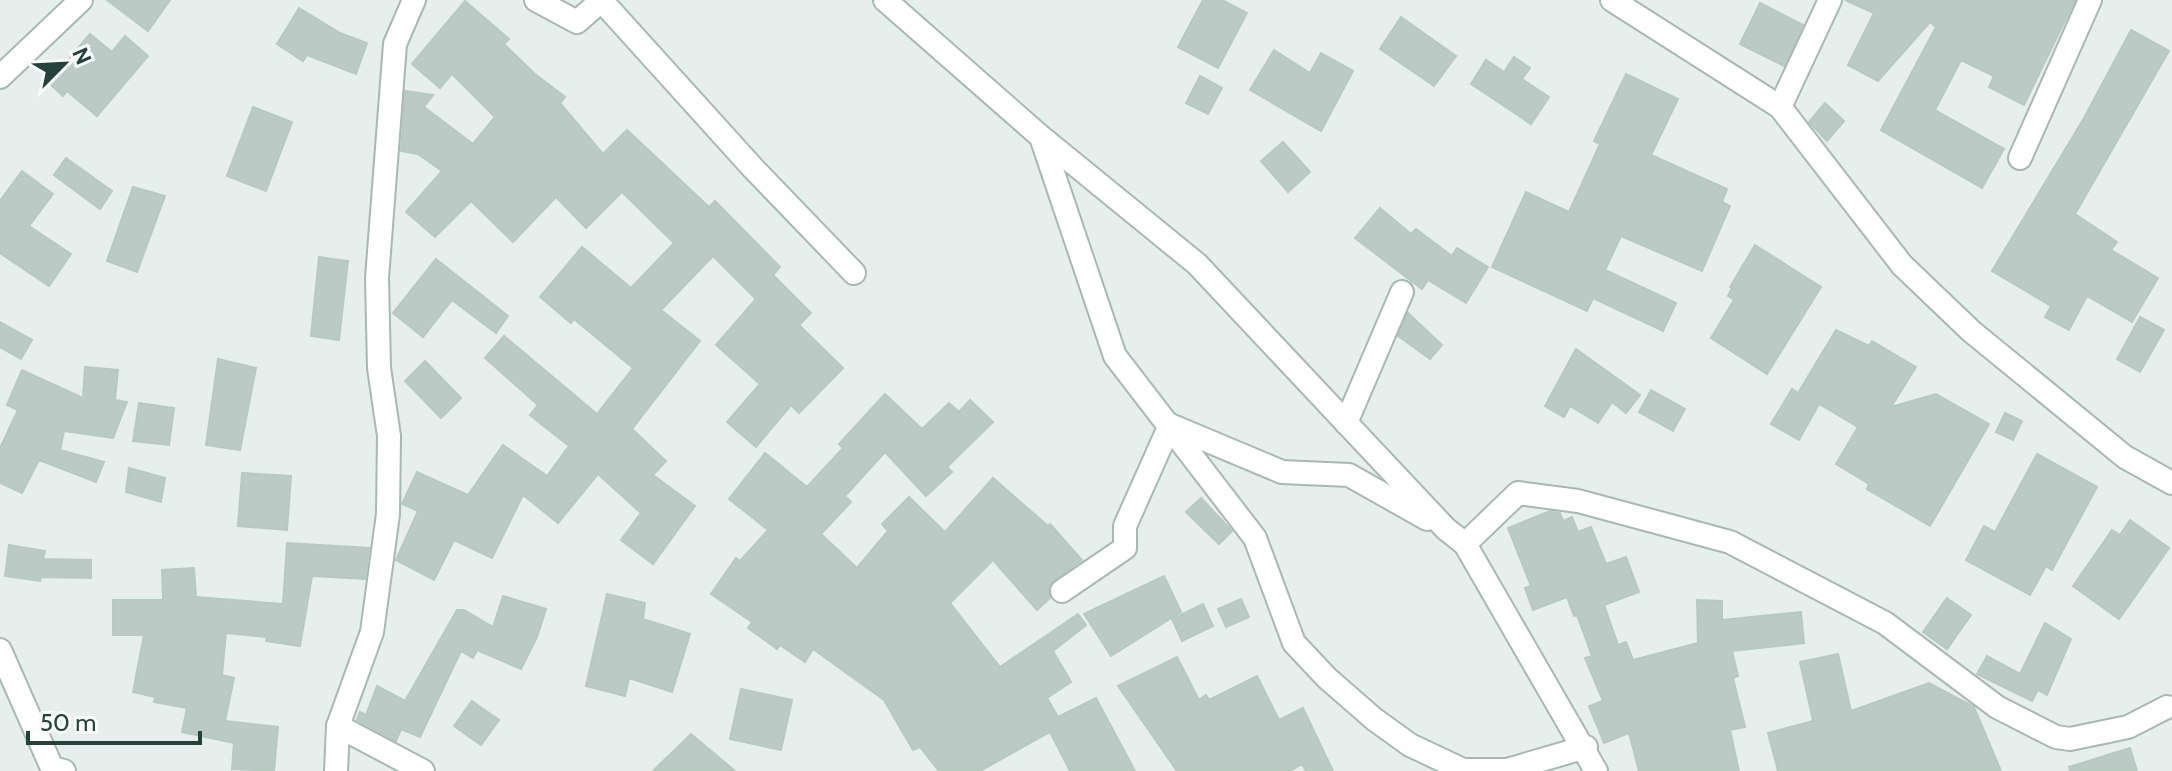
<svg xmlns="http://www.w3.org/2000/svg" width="2172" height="771" font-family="Cabin,sans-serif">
<rect width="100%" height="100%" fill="#e6efeb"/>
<g fill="#bbcac4" stroke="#b8c9c2" stroke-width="2">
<path d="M107,0H170L148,31Z"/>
<path d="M1203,0H1222L1247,13L1218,68L1178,47Z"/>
<path d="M1845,0H2075L2024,105L1989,87L1994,76L1961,60L1935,110L2004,149L1982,188L1881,130L1936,27L1930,22L1878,81L1848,65L1874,13Z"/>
<path d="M465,1L509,39L504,44L535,74L565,97L560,103L603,154L627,130L709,207L715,201L780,267L773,275L811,313L799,325L843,368L799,413L791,405L756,447L727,422L760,384L716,345L756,299L713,256L661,310L700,341L632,429L666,461L653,475L695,506L653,564L621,540L641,513L598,474L558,523L523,495L492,558L454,540L434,580L396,560L418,511L402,504L417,472L468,495L503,445L547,476L569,446L530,415L538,405L485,358L504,336L597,414L633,368L574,319L571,323L540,297L582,247L631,288L674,243L622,192L586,228L556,197L513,242L471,201L435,237L406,212L442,171L418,154L401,151L405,91L433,95L424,107L473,144L495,117L452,74L440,88L412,64Z"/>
<path d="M1760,3L1803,25L1784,66L1740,44Z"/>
<path d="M299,8L340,33L367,43L356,74L307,55L303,61L277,44Z"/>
<path d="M1401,17L1456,56L1434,86L1380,49Z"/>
<path d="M2131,30L2169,51L2075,214L2117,242L2111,250L2158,278L2132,322L2087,296L2069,330L2045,317L2051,306L1992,271L2084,118Z"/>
<path d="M90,34L112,52L125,36L148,56L97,116L67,91L63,96L49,83Z"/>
<path d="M1274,50L1310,73L1321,53L1353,71L1321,131L1250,90Z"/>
<path d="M1514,57L1530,68L1522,79L1549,97L1531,124L1471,84L1486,60L1504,72Z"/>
<path d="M1626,74L1678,99L1651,155L1727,189L1722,202L1730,206L1702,271L1621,236L1605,270L1676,303L1663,331L1593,298L1587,311L1492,267L1526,192L1569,212L1600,144L1594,141Z"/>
<path d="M1200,76L1222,88L1208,114L1186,103Z"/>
<path d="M1825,103L1844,121L1827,141L1809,122Z"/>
<path d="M253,107L292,122L266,191L227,176Z"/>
<path d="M1283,142L1310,172L1288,192L1261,161Z"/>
<path d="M66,158L112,191L100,209L54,175Z"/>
<path d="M22,171L53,194L29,226L71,254L49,286L0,253V201Z"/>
<path d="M133,187L165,196L137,272L107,261Z"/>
<path d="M1380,208L1411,234L1416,229L1452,256L1457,248L1488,267L1466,303L1428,280L1422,289L1355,238Z"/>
<path d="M1755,245L1821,287L1767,374L1711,338L1734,300L1728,296L1732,288L1730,287Z"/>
<path d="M319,257L348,261L339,340L311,336Z"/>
<path d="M436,259L508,316L496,333L452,300L423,337L393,313Z"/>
<path d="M1408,313L1442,345L1430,359L1398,336Z"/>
<path d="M2140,317L2164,330L2140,372L2117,359Z"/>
<path d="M0,322L32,340L21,359L0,347Z"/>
<path d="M1836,330L1869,346L1872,341L1916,367L1891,407L1936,394L1989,424L1930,526L1867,489L1869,484L1836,464L1858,427L1819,404L1799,440L1771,424L1792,389L1798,393Z"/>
<path d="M1576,349L1640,395L1626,413L1612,402L1598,423L1570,406L1564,417L1545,406Z"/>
<path d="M218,359L256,368L240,450L206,445Z"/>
<path d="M425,361L461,398L441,418L405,381Z"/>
<path d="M85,367L118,370L115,400L127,402L113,438L64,431L60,450L104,462L96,482L39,460L22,493L0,483V448L18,410L7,405L22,370L83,398Z"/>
<path d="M1651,390L1685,409L1673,431L1639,412Z"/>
<path d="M885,394L922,429L949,403L959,412L970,400L993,422L947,467L952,472L926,496L885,452L845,496L851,502L821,534L857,568L888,531L882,524L909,497L945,532L993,478L1048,526L1050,524L1082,560L1054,580L1049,586L1050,598L1037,610L993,560L950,603L1000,667L1078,614L1086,625L1053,651L1071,682L1047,698L1058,717L1096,698L1135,771H1070L1050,732L980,771H939L920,747L913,750L884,700L813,649L805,662L780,645L777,649L748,628L752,622L711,594L736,558L740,561L768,530L729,499L765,453L807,487L843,448L839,444Z"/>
<path d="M139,403L174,408L169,445L133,441Z"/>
<path d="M2005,413L2022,421L2013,440L1996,432Z"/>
<path d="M2037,454L2097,487L2052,570L2046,566L2030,595L1966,560L1984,526L1995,532Z"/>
<path d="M129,468L165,478L161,502L126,492Z"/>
<path d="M242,473L291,476L287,530L238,526Z"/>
<path d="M1201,498L1232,531L1219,544L1186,512Z"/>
<path d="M1550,511L1560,513L1563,521L1572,517L1578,532L1591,527L1606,564L1626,557L1639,592L1604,605L1618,645L1626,642L1633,660L1698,643L1697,600L1722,601V620L1801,612L1804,643L1732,651L1738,676L1733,678L1745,727L1730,730L1739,771H1639L1629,733L1604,743L1589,706L1603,701L1585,658L1592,656L1577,615L1574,616L1567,597L1533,610L1525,588L1531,586L1508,528Z"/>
<path d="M2130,520L2169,548L2119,619L2073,586L2112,530L2120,535Z"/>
<path d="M287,543L369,548L365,579L312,576L300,646L266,641L267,637L226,633L222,675L234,678L225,721L278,727L274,771L232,769L234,743L182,732L187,708L154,702L155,697L133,692L144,635H113V600H163L162,570L194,568L196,597L283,604Z"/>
<path d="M9,545L45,551L43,559L91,560V578L41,577L40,581L5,576Z"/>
<path d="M1164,576L1181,612L1111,656L1084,614Z"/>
<path d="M607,594L645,603L643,619L690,634L672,692L629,678L625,696L586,686Z"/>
<path d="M503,596L546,609L537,637L521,669L477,650L473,658L461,651L420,737L401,729L396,741L357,720L360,712L366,715L377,686L405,701L457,610H464L493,627Z"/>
<path d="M1947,598L1971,615L1947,649L1923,632Z"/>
<path d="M1241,599L1249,617L1226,627L1218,609Z"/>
<path d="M1203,604L1213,626L1182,641L1172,619Z"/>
<path d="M2045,623L2071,639L2047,695L2038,690L2032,701L1977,674L1987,656L2020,674Z"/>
<path d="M1838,654L1851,711L1929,683L1974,707L2001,771H1778L1768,733L1813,721L1800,662Z"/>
<path d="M1177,657L1199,700L1206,695L1209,700L1257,676L1279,720L1303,708L1333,771H1306L1302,764L1290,771H1177L1118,686Z"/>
<path d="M741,689L792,700L781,750L730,739Z"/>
<path d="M472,701L499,720L481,745L454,726Z"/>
<path d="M691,734L735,771H653Z"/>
<path d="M2130,748L2137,771H2070L2069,767Z"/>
</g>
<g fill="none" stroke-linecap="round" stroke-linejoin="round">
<g stroke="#a8b8b2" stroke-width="26">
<g id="minor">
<path d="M536,0L577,22L602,0"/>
<path d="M601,0L752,167L854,273"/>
<path d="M885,0L1040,136L1197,264L1446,529L1465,544L1596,771"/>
<path d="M1612,0L1780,107L1902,265L1971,331L2125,457L2172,483"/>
<path d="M0,77L81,0"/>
<path d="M1780,107L1830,0"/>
<path d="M1041,137L1115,356L1255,538L1294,643L1327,678L1374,719L1410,745L1463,770H1507L1586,747"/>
<path d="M2020,158L2090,0"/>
<path d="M1346,423L1402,292"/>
<path d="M1465,544L1518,493L1578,501L1730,542L1885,623L1997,707L2056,737L2070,739L2128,727L2167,707"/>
<path d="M1062,591L1125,548V526L1170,425L1282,472L1349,475L1427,519"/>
<path d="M0,650L52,768L64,771"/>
<path d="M338,726L423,771"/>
<path d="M336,771L338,726L372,632L388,514L389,436L379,368L377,278L395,44L414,0"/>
</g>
</g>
<use href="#minor" stroke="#fff" stroke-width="22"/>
</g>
<g transform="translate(64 64) rotate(66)" stroke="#f7fbf9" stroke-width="6" paint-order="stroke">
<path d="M0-6L14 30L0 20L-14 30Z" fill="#24423a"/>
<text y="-12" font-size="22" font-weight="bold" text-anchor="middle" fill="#24423a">N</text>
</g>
<path d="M28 731v12h172v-12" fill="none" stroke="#24423a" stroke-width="4"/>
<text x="40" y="731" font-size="24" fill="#24423a" stroke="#f7fbf9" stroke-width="6" paint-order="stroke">50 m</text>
</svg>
